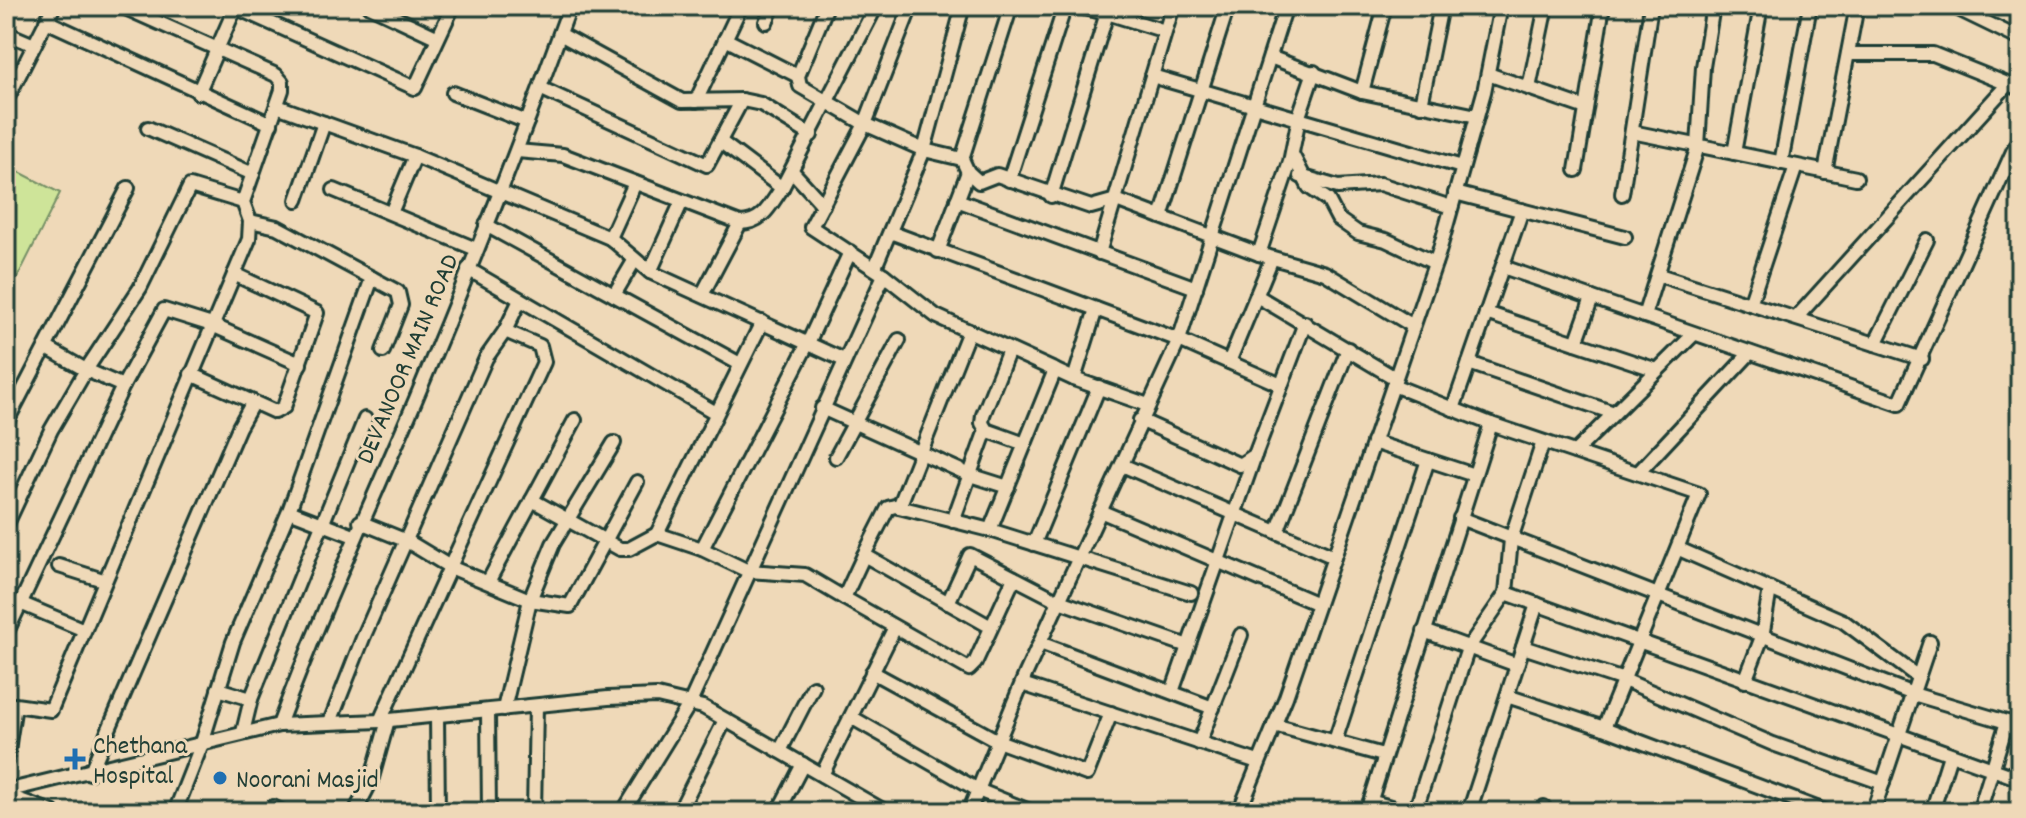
<svg xmlns="http://www.w3.org/2000/svg" width="2026" height="818" font-family="Dekko,sans-serif">
<rect width="100%" height="100%" fill="#efd9b8"/>
<filter id="ink" filterUnits="userSpaceOnUse"><feTurbulence type="fractalNoise" baseFrequency=".0125" numOctaves="2"/><feDisplacementMap in="SourceGraphic" scale="16" xChannelSelector="R" yChannelSelector="G"/><feConvolveMatrix kernelMatrix="1 2 1 2 8 2 1 2 1" color-interpolation-filters="sRGB"/></filter>
<g filter="url(#ink)">
<path fill="#cee499" stroke="#769066" stroke-width="2" d="M6,165L60,193L6,300Z"/>
<g fill="none" stroke-linecap="round" stroke-linejoin="round">
<g stroke="#1f3d34" stroke-width="18">
<g id="minor">
<path d="M233,6L415,88L453,6"/>
<path d="M370,6L436,37"/>
<path d="M911,6L865,124L924,150L962,159"/>
<path d="M1011,6L962,159L968,172L979,182L997,175L1091,207L1116,200L1259,254L1325,273L1413,326"/>
<path d="M1073,6L1107,13"/>
<path d="M1952,6L2020,39"/>
<path d="M46,21L271,124"/>
<path d="M766,22L773,6"/>
<path d="M6,33L34,45"/>
<path d="M725,39L798,76"/>
<path d="M1848,54H1933L2020,89"/>
<path d="M1270,57L1362,92L1477,116"/>
<path d="M1488,74L1586,108"/>
<path d="M1152,76L1462,167"/>
<path d="M540,88L707,165L742,100L682,101L560,34"/>
<path d="M1529,88L1546,6"/>
<path d="M1362,92L1385,6"/>
<path d="M198,93L236,6"/>
<path d="M453,93L527,122"/>
<path d="M6,94L9,95L54,6"/>
<path d="M742,100L761,104L811,135"/>
<path d="M696,101L741,6"/>
<path d="M1421,105L1441,6"/>
<path d="M277,106L415,156L610,238L650,272L844,360"/>
<path d="M148,128L253,174"/>
<path d="M1632,132L1856,178"/>
<path d="M721,142L782,188L876,6"/>
<path d="M517,151L563,155L740,223C763,223 770,205 782,188"/>
<path d="M1734,153L1761,6"/>
<path d="M1292,154L1309,187L1328,200L1338,219L1358,233L1386,240L1435,263"/>
<path d="M1781,163L1810,6"/>
<path d="M1576,170L1603,6"/>
<path d="M792,171L823,205"/>
<path d="M1825,172L1857,6"/>
<path d="M1300,176L1338,187L1380,184L1451,207"/>
<path d="M1009,180L1065,6"/>
<path d="M334,190L476,249"/>
<path d="M1455,193L1625,237"/>
<path d="M1622,194L1651,6"/>
<path d="M1051,196L1107,13L1165,31"/>
<path d="M297,200L324,123"/>
<path d="M957,200L1196,288"/>
<path d="M391,213L415,156"/>
<path d="M1161,217L1228,6"/>
<path d="M250,221L277,227L398,292L401,305L383,351"/>
<path d="M486,225L740,364"/>
<path d="M890,232L1179,340L1281,385"/>
<path d="M610,238L635,183"/>
<path d="M938,251L968,172"/>
<path d="M1099,253L1173,6"/>
<path d="M1259,254L1290,162L1300,113L1314,72"/>
<path d="M875,267L924,150L963,6"/>
<path d="M1503,267L1899,404L2020,136"/>
<path d="M468,269L716,413"/>
<path d="M650,272L682,201"/>
<path d="M884,275L936,316L1074,379L1148,405"/>
<path d="M1659,275L1922,359"/>
<path d="M614,295L634,261"/>
<path d="M702,295L740,223"/>
<path d="M1257,296L1395,378"/>
<path d="M1750,304L1796,166"/>
<path d="M1486,313L1657,370"/>
<path d="M1644,316L1698,146L1703,67L1713,6"/>
<path d="M1796,318L2008,84"/>
<path d="M505,331L540,346L544,362L450,567L530,600L570,606L637,482"/>
<path d="M1576,343L1592,298"/>
<path d="M1875,344L1927,240"/>
<path d="M1229,362L1272,258"/>
<path d="M1469,363L1614,413"/>
<path d="M191,374L275,412L284,407L317,313L234,274"/>
<path d="M1074,379L1096,309"/>
<path d="M1393,385L1491,424L1699,494L1604,728"/>
<path d="M123,386L164,310L212,325L300,364"/>
<path d="M822,408L970,475L1008,487"/>
<path d="M1453,409L1522,210"/>
<path d="M1140,420L1240,465L1255,455L1305,323"/>
<path d="M6,423L128,188"/>
<path d="M986,430L1025,444"/>
<path d="M1373,442L1474,475"/>
<path d="M1575,452L1694,334"/>
<path d="M836,457L899,340"/>
<path d="M1122,465L1334,557"/>
<path d="M1638,473L1750,353"/>
<path d="M532,500L620,549H629L657,534L702,549L748,571L805,575L844,598"/>
<path d="M899,507L969,331"/>
<path d="M289,511L354,536"/>
<path d="M1100,511L1318,604"/>
<path d="M1460,518L1913,694L2020,726"/>
<path d="M953,521L986,430L982,423L983,415L1009,350"/>
<path d="M360,522L407,541L450,567L380,721"/>
<path d="M6,526L51,430L86,370L47,348"/>
<path d="M990,530L1055,370"/>
<path d="M1277,532L1348,349"/>
<path d="M657,534L762,322"/>
<path d="M1034,544L1099,387"/>
<path d="M702,549L808,343L850,252"/>
<path d="M1679,549L1843,621L1918,677"/>
<path d="M864,555L888,508L895,506L990,530L1191,593"/>
<path d="M59,566L103,580"/>
<path d="M488,582L575,420"/>
<path d="M1506,593L2020,779"/>
<path d="M20,603L82,629"/>
<path d="M948,603L970,555L1059,601L1188,646"/>
<path d="M991,627L864,555L844,598L969,669L975,663L1014,578"/>
<path d="M1424,631L1517,665"/>
<path d="M6,634L123,386L86,370L140,288L190,186L243,202"/>
<path d="M1040,643L1213,708"/>
<path d="M1523,647L1624,680L1773,744L1883,783"/>
<path d="M872,672L998,741L1087,774L1111,713"/>
<path d="M1745,681L1762,637L1770,589"/>
<path d="M1022,684L1258,762"/>
<path d="M218,689L251,699"/>
<path d="M1172,692L1255,455"/>
<path d="M1507,696L1604,728L1827,812"/>
<path d="M504,709L530,600L553,544L614,443"/>
<path d="M488,711L489,812"/>
<path d="M437,716L438,812"/>
<path d="M851,717L978,790L1032,812"/>
<path d="M330,722L363,638L486,358L505,331L520,300"/>
<path d="M279,725C320,615 369,509 415,401C470,271 522,139 570,6"/>
<path d="M1274,725L1383,755"/>
<path d="M243,732L251,699L365,419"/>
<path d="M1335,741L1428,460"/>
<path d="M1199,743L1241,635"/>
<path d="M780,751L813,687"/>
<path d="M6,762L15,705L51,710L249,239L250,221L243,202L282,90V82L276,75L121,6"/>
<path d="M90,773L239,427L253,402"/>
<path d="M822,775L894,629"/>
<path d="M6,791L279,725L380,721L608,698L657,696L703,707L886,812"/>
<path d="M6,795L52,812"/>
<path d="M1370,801L1407,812"/>
<path d="M273,807L283,812"/>
<path d="M175,812L201,746L233,642L289,511L372,278"/>
<path d="M355,812L371,781L388,720"/>
<path d="M534,812L536,706"/>
<path d="M623,812L690,703L884,275L811,227L865,124L800,86L798,76L827,6"/>
<path d="M679,812L725,720"/>
<path d="M778,812L803,764"/>
<path d="M969,812L1026,673L1179,340L1286,6"/>
<path d="M1239,812L1286,697L1439,252L1484,92L1501,6"/>
<path d="M1367,812L1491,424"/>
<path d="M1415,812L1468,648L1506,593L1511,539L1543,442"/>
<path d="M1469,812L1537,604"/>
<path d="M1542,812L1544,807"/>
<path d="M1873,812L1930,642"/>
<path d="M1932,812L1950,755"/>
<path d="M1979,812L2007,722"/>
</g>
</g>
<use href="#minor" stroke="#efd9b8" stroke-width="12"/>
</g>
</g>
<g fill="#1f6fb2" stroke="#efd9b8" stroke-width="3">
<path d="M71 747h8v8h8v8h-8v8h-8v-8h-8v-8h8z"/>
<circle cx="220" cy="778" r="8"/>
</g>
<g text-anchor="middle" stroke-width="6" stroke-linejoin="round" paint-order="stroke">
<g font-size="26" fill="#1f3d34" stroke="#efd9b8">
<text transform="translate(406 358) rotate(-67)" y="9">DEVANOOR MAIN ROAD</text>
</g>
<g font-size="26" fill="#1f3d34" stroke="#efd9b8" text-anchor="start">
<text x="93" y="753">Chethana<tspan x="93" dy="30">Hospital</tspan></text>
<text x="236" y="787">Noorani Masjid</text>
</g>
</g>
<rect width="2026" height="818" fill="none" stroke="#efd9b8" stroke-width="32"/>
<rect x="16" y="16" width="1994" height="786" fill="none" stroke="#1f3d34" stroke-width="3" filter="url(#ink)"/>
</svg>
